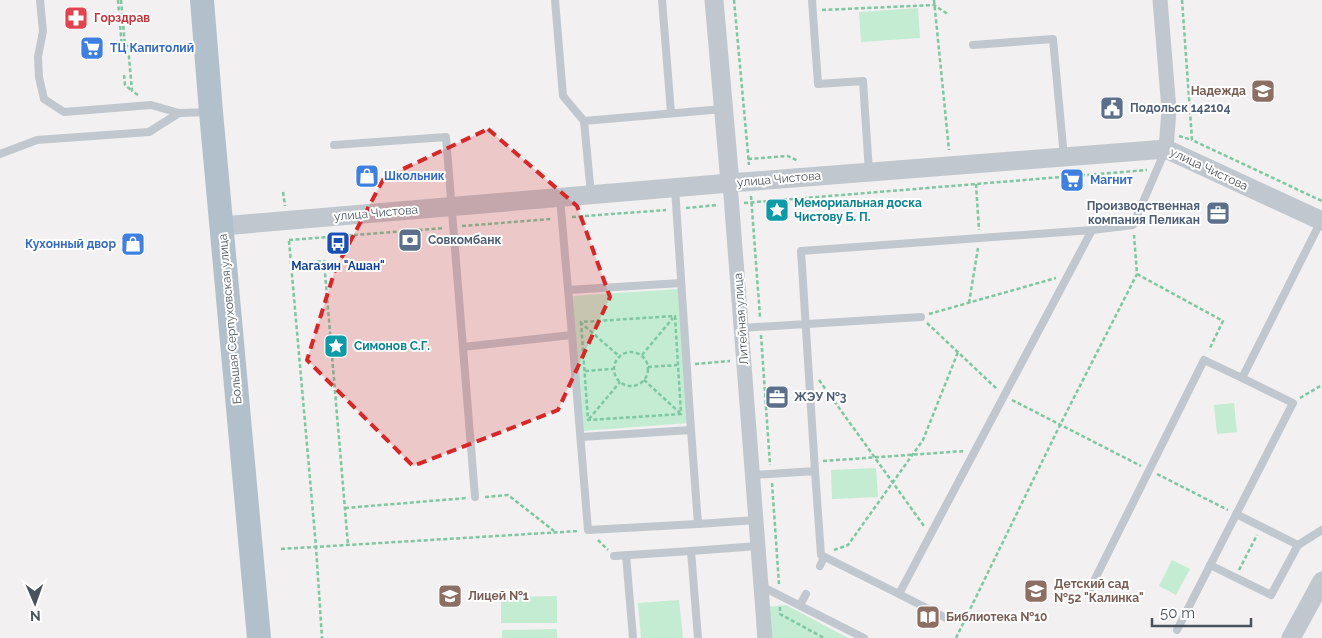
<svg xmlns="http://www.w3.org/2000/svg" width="1322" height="638" font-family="Raleway,sans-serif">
<rect width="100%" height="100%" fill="#f2f0f0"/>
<g fill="#c3ecd2">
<path d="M918,8L920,38L861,42L859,12Z"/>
<path d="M679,289L689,423L582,431L572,296Z"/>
<path d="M1234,403L1237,432L1217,434L1214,405Z"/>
<path d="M876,468L878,497L832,499L831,470Z"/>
<path d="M1172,560L1190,569L1176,595L1159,586Z"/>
<path d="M557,596V623H501V597Z"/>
<path d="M679,600L683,638H641L638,603Z"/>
<path d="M786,605L848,638H757L756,608Z"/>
<path d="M557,629V638H502V630Z"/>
</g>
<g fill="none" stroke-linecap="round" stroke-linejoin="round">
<g stroke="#7ec7a2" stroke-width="2.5" stroke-dasharray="4 2.5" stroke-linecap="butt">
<path d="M118,0L122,48"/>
<path d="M121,0L125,46H128L132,91L138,95"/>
<path d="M734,0L749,165"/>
<path d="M934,0L949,150"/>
<path d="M1182,0L1192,140L1322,201"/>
<path d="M822,10L934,5L949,15"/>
<path d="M124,75L125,85L131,90"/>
<path d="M1179,136L1192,140"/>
<path d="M748,159L788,156L798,161"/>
<path d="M976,184L979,230"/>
<path d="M283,192L285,206"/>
<path d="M751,196L760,317"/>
<path d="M744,203L1147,170"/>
<path d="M686,208L718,205"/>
<path d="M572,217L666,210"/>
<path d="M462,226L551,219"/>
<path d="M289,240L444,228"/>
<path d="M289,241L316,547L322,638"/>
<path d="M291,264L324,261L348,545"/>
<path d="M1137,274L1223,321L1209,350"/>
<path d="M969,303L978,248"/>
<path d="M929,314L1056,278"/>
<path d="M675,316L681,414L588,420L581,322Z"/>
<path d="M580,322L619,356"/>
<path d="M927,323L998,390"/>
<path d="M761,335L770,465"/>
<circle cx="631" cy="369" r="17"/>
<path d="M642,355L673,318"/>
<path d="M695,364L730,361"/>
<path d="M648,367L677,365"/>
<path d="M585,371L613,369"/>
<path d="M644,380L680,413"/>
<path d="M819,380L924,526"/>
<path d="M1300,398L1322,385"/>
<path d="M1012,400L1141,466"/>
<path d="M589,419L620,382"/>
<path d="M823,461L965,451"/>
<path d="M1157,474L1228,510"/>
<path d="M772,483L779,584"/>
<path d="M485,497L508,495L554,531"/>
<path d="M345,508L467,498"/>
<path d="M598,540L608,550"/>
<path d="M281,549L579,531"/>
<path d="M834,550L848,545L923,440L958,352"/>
<path d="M1239,570L1257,535"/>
<path d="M780,607V614L824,638"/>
<path d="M956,638L1060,425L1137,274L1134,235"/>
</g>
<g stroke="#c0c7ce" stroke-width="8">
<path d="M40,0L43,31L38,57L39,77L44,99L64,112L151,105L179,113L209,112"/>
<path d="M555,0L563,96L584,121L723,109"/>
<path d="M662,0L671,113"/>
<path d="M812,0L818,84L863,81L869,172"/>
<path d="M973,45L1053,39L1064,157"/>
<path d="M584,121L591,195"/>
<path d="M334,145L446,137L475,497"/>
<path d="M0,154L37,140L149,132L179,113"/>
<path d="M675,188L691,430"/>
<path d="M560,198L572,335"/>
<path d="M1092,230L1133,225L1165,151"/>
<path d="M568,290L681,283"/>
<path d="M741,328L921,317"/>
<path d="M463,347L572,335L588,530L698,524"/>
<path d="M581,437L691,430L698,524L756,520"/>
<path d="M753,475L815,471L821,555L899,594L1092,230L801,251L815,471"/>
<path d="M1236,514L1298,545L1322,530"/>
<path d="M626,555L633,638"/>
<path d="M614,556L691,551"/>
<path d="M1210,565L1271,595L1298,545"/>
<path d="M820,566L824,557"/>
<path d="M761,586L864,638"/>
<path d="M1090,589L1204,360L1242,378L1321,221"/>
<path d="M899,594L946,618"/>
<path d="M800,605L806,594"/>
<path d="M1177,630L1293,403L1242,378"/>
<path d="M698,638L691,551L758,546"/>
</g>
<g stroke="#c0c7ce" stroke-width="15">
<path d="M1160,0L1169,110L1166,149"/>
<path d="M730,183L765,638"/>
</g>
<g stroke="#c0c7ce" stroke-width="19">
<path d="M714,0L730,183"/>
<path d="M222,226L730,183L1166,149L1322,221"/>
<path d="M1291,638L1322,581"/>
</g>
<path stroke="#b2c0cc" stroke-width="24" d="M202,0L211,112L259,638"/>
</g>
<path fill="#d62828" fill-opacity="0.2" stroke="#d62828" stroke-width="4" stroke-dasharray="10 6" stroke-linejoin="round" d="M488,129L577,206L610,297L558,410L413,466L307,360L335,270L384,178Z"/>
<defs>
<g id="pharmacy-square" transform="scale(1.25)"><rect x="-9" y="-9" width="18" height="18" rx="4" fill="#e0444e" stroke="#fff"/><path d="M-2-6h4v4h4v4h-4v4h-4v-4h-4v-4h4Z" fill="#fff"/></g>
<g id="supermarket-square" transform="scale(1.25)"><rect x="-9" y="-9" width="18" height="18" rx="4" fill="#3f7fe0" stroke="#fff"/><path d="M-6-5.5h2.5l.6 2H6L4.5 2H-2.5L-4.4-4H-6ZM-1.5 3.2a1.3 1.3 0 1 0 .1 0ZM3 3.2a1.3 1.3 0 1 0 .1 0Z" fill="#fff"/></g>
<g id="school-square" transform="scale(1.25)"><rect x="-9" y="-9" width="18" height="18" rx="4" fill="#8d6e63" stroke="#fff"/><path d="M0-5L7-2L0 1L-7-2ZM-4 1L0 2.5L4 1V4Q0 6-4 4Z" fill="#fff"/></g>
<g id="civic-square" transform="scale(1.25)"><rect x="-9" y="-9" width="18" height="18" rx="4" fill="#5c6f8a" stroke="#fff"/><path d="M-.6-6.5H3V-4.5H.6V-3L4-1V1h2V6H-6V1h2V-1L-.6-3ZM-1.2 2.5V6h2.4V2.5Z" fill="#fff"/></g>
<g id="shop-square" transform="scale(1.25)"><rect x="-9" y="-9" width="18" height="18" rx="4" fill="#3f7fe0" stroke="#fff"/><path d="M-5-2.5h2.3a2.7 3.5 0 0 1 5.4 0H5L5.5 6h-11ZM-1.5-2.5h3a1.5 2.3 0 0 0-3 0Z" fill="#fff"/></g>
<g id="sight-square" transform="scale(1.25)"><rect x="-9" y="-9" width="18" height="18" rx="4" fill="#0f9aa8" stroke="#fff"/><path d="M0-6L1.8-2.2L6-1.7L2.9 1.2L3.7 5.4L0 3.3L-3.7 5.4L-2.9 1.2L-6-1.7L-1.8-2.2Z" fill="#fff"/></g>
<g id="office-square" transform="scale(1.25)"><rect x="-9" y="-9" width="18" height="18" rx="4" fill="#5c6f8a" stroke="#fff"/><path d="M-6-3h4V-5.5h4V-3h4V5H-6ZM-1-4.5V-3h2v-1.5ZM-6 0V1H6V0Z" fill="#fff"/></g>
<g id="bank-square" transform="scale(1.25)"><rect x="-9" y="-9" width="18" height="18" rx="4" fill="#5c6f8a" stroke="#fff"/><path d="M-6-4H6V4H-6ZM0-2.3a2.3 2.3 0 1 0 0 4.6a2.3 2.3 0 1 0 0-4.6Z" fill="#fff"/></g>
<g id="bus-square" transform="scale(1.25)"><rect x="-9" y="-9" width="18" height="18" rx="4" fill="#1a4fb4" stroke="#fff"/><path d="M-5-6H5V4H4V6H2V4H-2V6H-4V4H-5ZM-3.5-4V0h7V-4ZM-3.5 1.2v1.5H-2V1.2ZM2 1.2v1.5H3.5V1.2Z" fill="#fff"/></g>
<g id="library-square" transform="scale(1.25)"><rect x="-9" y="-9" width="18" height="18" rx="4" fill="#8d6e63" stroke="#fff"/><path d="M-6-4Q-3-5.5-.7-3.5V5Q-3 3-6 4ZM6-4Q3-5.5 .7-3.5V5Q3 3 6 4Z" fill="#fff"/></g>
</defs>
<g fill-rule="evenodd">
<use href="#pharmacy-square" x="76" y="18"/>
<use href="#supermarket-square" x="92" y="48"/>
<use href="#school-square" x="1263" y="91"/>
<use href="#civic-square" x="1112" y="108"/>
<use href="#shop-square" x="367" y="176"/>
<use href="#supermarket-square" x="1072" y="180"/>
<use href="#sight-square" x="777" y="210"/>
<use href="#office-square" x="1218" y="213"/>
<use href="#bank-square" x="410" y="240"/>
<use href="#bus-square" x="338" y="243"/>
<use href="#shop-square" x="133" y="244"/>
<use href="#sight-square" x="336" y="346"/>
<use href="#office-square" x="777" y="397"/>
<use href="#school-square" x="1036" y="591"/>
<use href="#school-square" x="450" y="596"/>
<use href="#library-square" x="928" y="617"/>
</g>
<g text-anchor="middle" stroke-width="4" stroke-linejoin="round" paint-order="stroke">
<g font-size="12" font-weight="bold" fill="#be3a42" stroke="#fff" text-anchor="start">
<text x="94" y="22">Горздрав</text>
</g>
<g font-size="12" font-weight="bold" fill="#366cbe" stroke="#fff" text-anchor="start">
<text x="110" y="52">ТЦ Капитолий</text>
<text x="384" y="180">Школьник</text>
<text x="1090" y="184">Магнит</text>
<text x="116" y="248" text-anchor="end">Кухонный двор</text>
</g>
<g font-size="12" font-weight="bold" fill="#785e54" stroke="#fff" text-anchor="start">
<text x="1246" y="95" text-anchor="end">Надежда</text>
<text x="1054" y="588">Детский сад<tspan x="1054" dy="14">№52 "Калинка"</tspan></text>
<text x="468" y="600">Лицей №1</text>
<text x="946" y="621">Библиотека №10</text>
</g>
<g font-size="12" font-weight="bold" fill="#4e5e75" stroke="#fff" text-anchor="start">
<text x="1130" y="112">Подольск 142104</text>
<text x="1200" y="210" text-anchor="end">Производственная<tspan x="1200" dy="14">компания Пеликан</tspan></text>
<text x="428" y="244">Совкомбанк</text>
<text x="794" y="401">ЖЭУ №3</text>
</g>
<g font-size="12" fill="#4a535c" stroke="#fff">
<text transform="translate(1209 169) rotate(25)" y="4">улица Чистова</text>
<text transform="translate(779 179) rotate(-5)" y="4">улица Чистова</text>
<text transform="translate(376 213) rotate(-5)" y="4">улица Чистова</text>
<text transform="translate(230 319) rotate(-95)" y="4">Большая Серпуховская улица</text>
<text transform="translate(741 319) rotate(-94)" y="4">Литейная улица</text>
</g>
<g font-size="12" font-weight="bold" fill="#0d838f" stroke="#fff" text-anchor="start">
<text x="794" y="207">Мемориальная доска<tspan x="794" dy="14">Чистову Б. П.</tspan></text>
<text x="354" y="350">Симонов С.Г.</text>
</g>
<g font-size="12" font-weight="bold" fill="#164399" stroke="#fff">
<text x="338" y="270">Магазин "Ашан"</text>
</g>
</g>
<g transform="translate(35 603) rotate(178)" stroke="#ffffff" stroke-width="4" paint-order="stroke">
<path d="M0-4L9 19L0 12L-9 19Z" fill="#4a535c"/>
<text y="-8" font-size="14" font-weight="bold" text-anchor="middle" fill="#4a535c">N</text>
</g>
<path d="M1152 618v8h99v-8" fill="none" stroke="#4a535c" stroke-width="2.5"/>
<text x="1160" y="618" font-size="15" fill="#4a535c" stroke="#ffffff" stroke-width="4" paint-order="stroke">50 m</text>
</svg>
